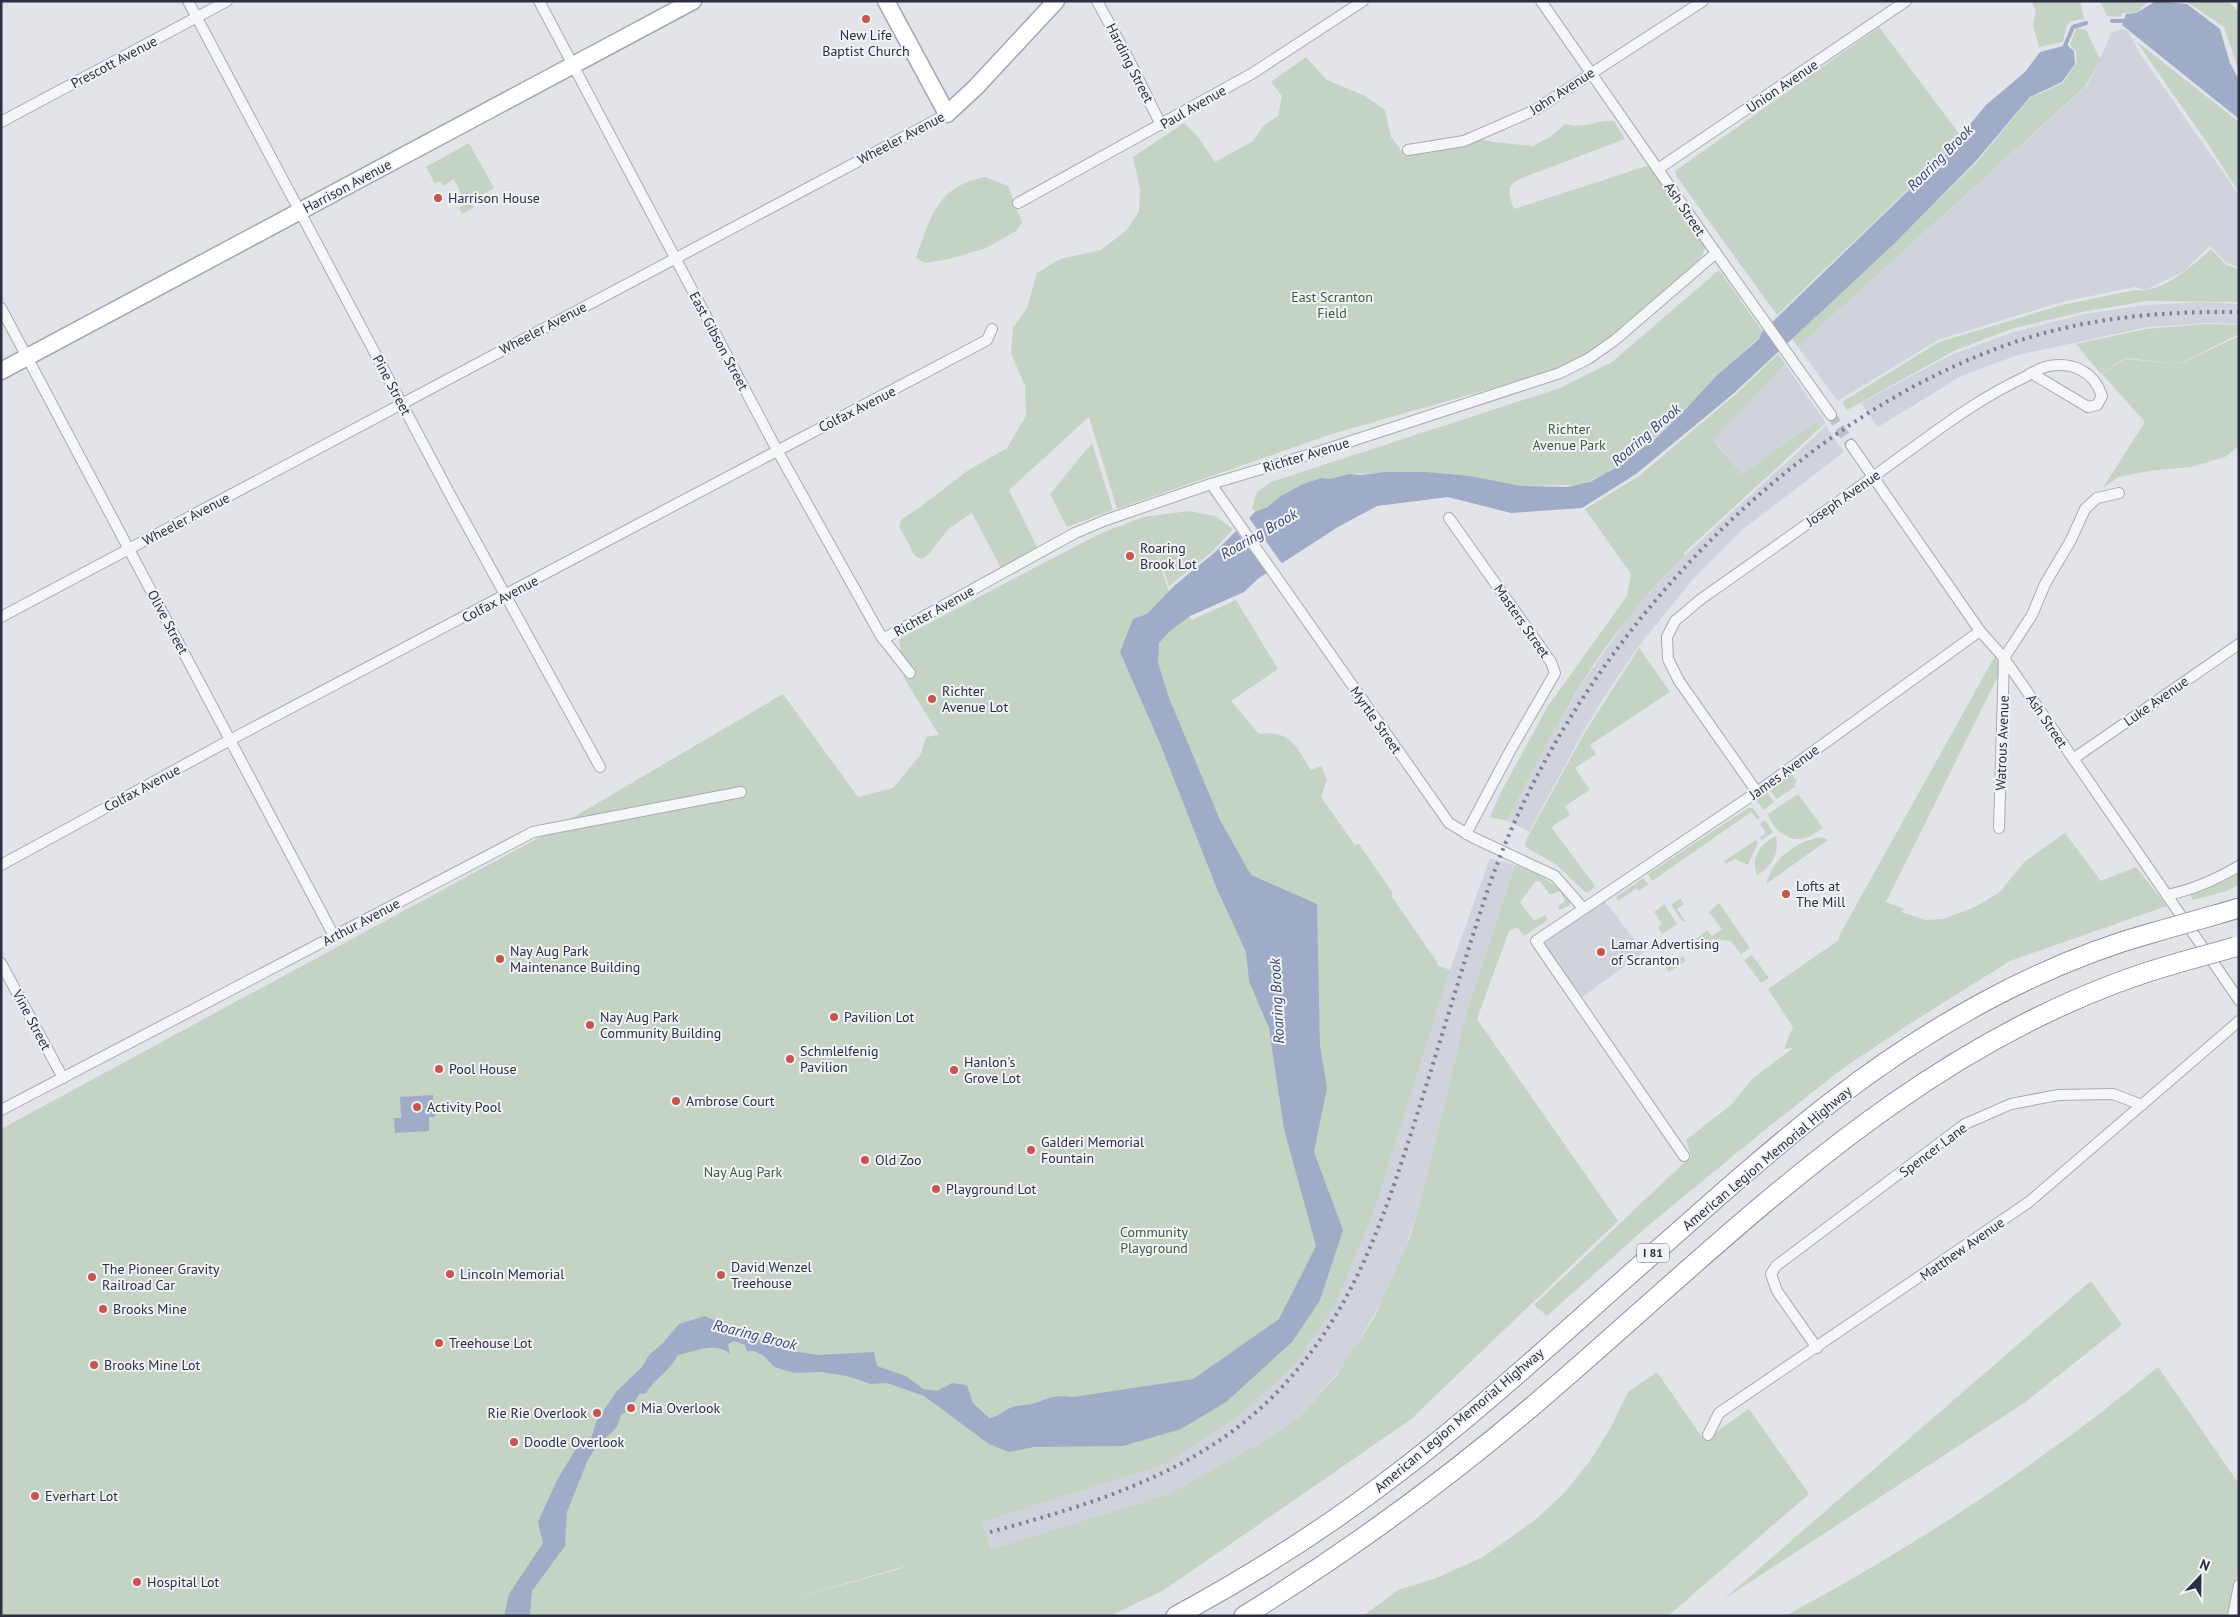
<svg xmlns="http://www.w3.org/2000/svg" width="2240" height="1617" font-family="'PT Sans',sans-serif">
<rect width="100%" height="100%" fill="#e3e4ea"/>
<g fill="#d1d3dc">
<path d="M2122,29L2127,30L2141,55L2239,195V267L2227,263L2210,246L2183,272L2145,290L2135,287L2062,302L1938,340L1838,401L1798,347L2087,86L2112,32Z"/>
<path d="M2203,302L2239,304V324L2207,323L2148,327L2018,355L1963,375L1878,427L1861,403L1953,354L2013,332L2084,314L2145,305Z"/>
<path d="M1785,364L1826,423L1821,427L1816,422L1742,474L1713,439Z"/>
<path d="M1826,426L1844,452L1742,530L1694,578L1638,647L1612,685L1583,732L1529,832L1507,821L1553,732L1582,684L1632,612L1685,555Z"/>
<path d="M1490,858L1515,865L1466,1014L1421,1200L1402,1259L1384,1298L1345,1364L1300,1416L1271,1437L1169,1494L991,1549L982,1522L1163,1465L1336,1304L1376,1206L1450,970Z"/>
<path d="M1601,896L1644,952L1581,998L1540,942Z"/>
</g>
<g fill="#c5d3c4" fill-rule="evenodd">
<path d="M2031,1H2080L2084,19L2070,21L2066,28L2063,42L2039,47L2033,25L2036,10Z"/>
<path d="M2100,1H2149L2136,13H2122L2121,17L2107,16Z"/>
<path d="M2181,1H2228L2239,12V71L2224,27L2187,2Z"/>
<path d="M1879,27L1960,135L1942,157L1777,315L1677,177L1675,171Z"/>
<path d="M2076,28L2086,30L2100,59L2085,87L1798,347L1792,339L1870,264L1897,241L1977,162L2030,98L2063,83L2077,62L2076,51L2070,45Z"/>
<path d="M2136,41L2239,122V192L2208,144Z"/>
<path d="M1306,57L1327,80L1365,96L1385,110L1391,137L1404,154L1465,143L1477,138L1493,142L1533,146L1550,137L1565,124C1586,130 1595,119 1614,121L1625,139L1517,180C1505,188 1510,197 1514,209L1650,165L1707,244L1702,256L1622,334L1560,369L1335,433L1117,509L1089,417L1009,490L1038,549L1001,568L972,513L948,529L929,554L922,559L915,556L899,526L902,519L919,508L967,471L1007,448L1026,416L1025,386L1011,353L1013,328L1027,308L1037,273L1060,259L1101,250L1127,230L1139,211L1140,190L1133,157L1184,123L1198,137L1215,162L1253,141L1264,125L1278,116L1282,96L1271,82Z"/>
<path d="M469,143L494,188L472,201L473,208L462,214L459,208L466,204L454,179L443,186L440,181L435,184L426,167Z"/>
<path d="M985,177L1008,186L1022,222L1016,231L986,248L949,259L925,263L916,258C930,218 937,186 985,177Z"/>
<path d="M2211,249L2226,265L2239,269V302L2147,301L2082,312L2011,329L1954,351L1847,410L1842,402L1939,342L2062,305L2135,290C2162,294 2192,266 2211,249Z"/>
<path d="M1719,270L1763,332L1761,336L1716,376L1677,418L1644,448L1605,474L1581,485L1521,486L1426,472L1349,474L1330,479L1321,478L1303,484L1259,511L1255,512L1252,508L1257,492L1271,482L1560,388L1612,362Z"/>
<path d="M2206,324L2239,325V334L2179,364L2125,358L2101,374L2076,344L2146,329Z"/>
<path d="M2239,336V446L2225,457L2191,467L2149,471L2118,477L2102,489L2145,422L2102,374L2125,359L2180,364Z"/>
<path d="M1778,354L1785,364L1713,440L1742,474L1816,422L1821,427L1683,554L1685,555C1667,574 1649,592 1633,612C1580,675 1544,749 1507,821L1490,817L1501,792L1548,706L1627,596L1631,574L1585,509L1639,476L1737,393Z"/>
<path d="M1092,443L1113,510L1067,527L1050,494Z"/>
<path d="M1189,511L1215,516L1233,529L1212,552L1169,586L1148,529L1168,589L1192,620L1236,600L1278,669L1231,701L1259,734C1291,730 1296,746 1311,770L1321,766L1327,780L1321,797L1355,845L1359,844L1392,892V897L1437,962V965L1450,970L1376,1206L1336,1304L1294,1366L1234,1419L1163,1465L982,1522L991,1549L1169,1494L1271,1437L1300,1416L1336,1376L1375,1316L1409,1240L1421,1200L1466,1014L1515,865C1540,873 1552,882 1571,900L1569,906L1559,910L1558,906L1565,901L1560,891L1550,895L1540,881L1535,882L1520,902L1534,921L1545,915L1548,920L1524,936L1517,927L1509,931L1477,1019L1618,1221L1410,1420L1164,1590L1110,1616H1V1129L538,838L783,694L858,797L893,788L921,754L926,737L939,735L905,680L899,639L1101,533L1144,517ZM906,1566L899,1569L774,1604Z"/>
<path d="M1639,648L1670,692L1590,745L1596,754L1575,768L1590,790L1565,806L1570,815L1551,827L1595,886L1589,892H1585L1557,865L1529,849L1525,846L1526,840L1585,732Z"/>
<path d="M1995,656L2001,668L1997,678L1886,902L1905,909L1901,912L1926,920L1943,919L1975,907L2000,892L2024,862L2065,833L2101,881L2136,867L2167,906L2010,961L1911,1023L1842,1069L1761,1133L1649,1225L1547,1316L1534,1305L1691,1156L1686,1140L1731,1105L1752,1079L1793,1048L1784,1049L1793,1027L1768,989L1839,940V936Z"/>
<path d="M1792,774L1797,782L1794,784L1796,786L1777,799L1769,790Z"/>
<path d="M1767,792L1774,802L1764,810L1756,800Z"/>
<path d="M1798,794L1823,828C1818,831 1811,837 1805,838C1789,843 1772,829 1768,814Z"/>
<path d="M1748,808H1753L1760,818L1757,819L1751,812L1652,881L1648,874Z"/>
<path d="M1765,820L1773,832L1762,840L1760,837L1766,833L1760,824Z"/>
<path d="M1776,836C1780,852 1772,867 1757,875C1750,857 1760,844 1776,836Z"/>
<path d="M1822,837L1828,840L1766,884C1773,858 1796,841 1822,837Z"/>
<path d="M1756,840L1758,843L1748,865L1735,859L1726,864L1724,861Z"/>
<path d="M2239,871V884L2227,891L2193,900L2190,893Z"/>
<path d="M1643,878L1648,884L1639,891L1637,888L1618,901L1616,897Z"/>
<path d="M1680,898L1684,904L1677,909L1685,921L1683,922L1671,905Z"/>
<path d="M1719,903L1750,948L1741,954L1731,941L1712,939L1710,945L1699,942L1696,939L1707,930L1712,936L1722,929L1709,912Z"/>
<path d="M1664,904L1677,924L1662,934L1658,927L1662,924L1654,912Z"/>
<path d="M1752,955L1769,978L1761,983L1744,960Z"/>
<path d="M1671,956L1675,961L1683,956L1686,961L1669,972L1662,962Z"/>
<path d="M2091,1281L2122,1325L2024,1403L1724,1599Z"/>
<path d="M2158,1367L2239,1484V1564L2230,1616H1785C1918,1545 2041,1463 2158,1367Z"/>
<path d="M1657,1372L1704,1440L1749,1409L1809,1494L1668,1616H1363L1398,1590L1436,1578L1483,1557L1535,1520L1564,1493L1590,1461L1611,1427L1628,1392Z"/>
</g>
<g fill="#a0abc8">
<path d="M2156,1L2187,4L2220,29L2230,63L2239,80V119L2122,25L2126,14L2136,13Z"/>
<path d="M2067,45L2074,51L2075,64L2062,82L2030,97L1975,162L1897,241L1733,394L1636,474L1582,508L1511,513L1448,497L1377,506L1338,527L1259,578L1244,592L1190,616L1169,632L1159,643L1158,663L1169,698L1220,820L1251,875L1317,904L1320,1046L1327,1088L1314,1152L1343,1230L1320,1300L1292,1342L1226,1402L1181,1429L1123,1446L1034,1447L1009,1452L989,1444L924,1396L887,1383L871,1384L847,1376L821,1372L795,1373L774,1367L764,1356L754,1351H747L745,1345L734,1341L728,1344L730,1354C715,1341 694,1352 678,1355C671,1370 655,1378 646,1393L639,1394L631,1408L621,1415L617,1427L594,1450L587,1462L567,1512L565,1546L532,1591L530,1616H504L509,1594L543,1543L538,1522L557,1480L576,1449L590,1441L597,1420L617,1391L642,1367L649,1355L663,1343L679,1324L705,1316L747,1336L772,1343L785,1350L818,1355L874,1352L877,1366L906,1376L923,1389L937,1391L952,1383L967,1385L973,1403L989,1418C998,1417 1003,1411 1010,1408C1019,1404 1030,1406 1038,1402C1051,1397 1058,1395 1073,1397L1193,1379L1279,1319L1316,1246L1284,1129L1269,1028L1249,981L1246,952L1217,889L1159,741L1120,652L1133,619L1147,614L1175,585L1214,553L1255,512L1267,507L1281,496L1303,484L1321,478L1330,479L1349,474L1360,475L1386,472H1426L1470,476L1521,486L1567,487L1590,482L1617,467L1654,440L1682,413L1716,376L1759,339L1762,332L1943,157L1986,105L2025,72L2040,52Z"/>
<path d="M433,1095L435,1117H429V1131L395,1133L394,1118H401L400,1097Z"/>
</g>
<path fill="#e3e4ea" d="M1249,518L1283,565L1268,575L1234,528Z"/>
<g fill="none" stroke-linecap="round" stroke-linejoin="round">
<g stroke="#a0abc8" stroke-width="4">
<path d="M2112,21H2127"/>
<path d="M2064,48L2073,27L2086,23"/>
</g>
<path stroke="#bec0c8" stroke-width="10" stroke-dasharray="10 5" stroke-linecap="butt" d="M1831,415L1851,445"/>
<g stroke="#a8aab4" stroke-width="12">
<g id="minor">
<path d="M188,1L453,500L600,767"/>
<path d="M539,1L777,450L881,636L910,673"/>
<path d="M1097,1L1126,54L1161,125"/>
<path d="M1541,1L1716,253L1831,415"/>
<path d="M1,122L227,1"/>
<path d="M1408,150L1464,141L1535,110L1703,1"/>
<path d="M1658,169L1906,1"/>
<path d="M1018,203L1253,73L1363,1"/>
<path d="M1,308L334,936"/>
<path d="M1851,445L1980,631L2004,658L2239,1000"/>
<path d="M1211,484L1449,823L1474,838L1555,876L1583,908"/>
<path d="M1449,518L1551,662L1555,673L1510,751L1466,834"/>
<path d="M1,617L947,114"/>
<path d="M883,639L1075,533L1106,520L1211,484L1321,451L1560,373L1588,359L1615,340L1716,253"/>
<path d="M2073,759L2239,644"/>
<path d="M1757,792L1679,681L1668,659L1667,637L1675,621L1701,599C1765,554 1829,509 1892,463C1935,432 1977,399 2025,377C2032,373 2041,367 2049,366C2074,362 2094,372 2102,396L2097,405L2088,407L2031,373"/>
<path d="M1999,828L2004,658L2032,615L2045,584L2071,540L2085,509L2097,498L2119,493"/>
<path d="M1,865L230,740L987,340L992,329"/>
<path d="M2167,895C2193,890 2215,880 2239,866"/>
<path d="M1,963L63,1078"/>
<path d="M1,1110L533,832L741,792"/>
<path d="M1684,1156L1536,941L1757,792L1980,631"/>
<path d="M1817,1348L1777,1291L1771,1274L1776,1266L1965,1124L2011,1104L2058,1095L2113,1094L2142,1105"/>
<path d="M1708,1435L1719,1413L2029,1202L2239,1021"/>
<path d="M2233,1616L2239,1585"/>
</g>
</g>
<g stroke="#a2a6b5" stroke-width="19">
<g id="primary">
<path d="M886,1L947,114L976,87L1056,1"/>
<path d="M1,371L693,1"/>
</g>
</g>
<g stroke="#8b8fa0" stroke-width="21">
<g id="motorway">
<path d="M2215,915L2239,908"/>
<path d="M1176,1616C1254,1574 1329,1526 1399,1472C1493,1400 1580,1317 1669,1240C1722,1193 1775,1146 1830,1103C1925,1029 2038,964 2155,932"/>
<path d="M1244,1616C1349,1551 1449,1478 1542,1398C1738,1230 1924,1033 2181,962"/>
</g>
</g>
<use href="#minor" stroke="#f5f6f8" stroke-width="10"/>
<use href="#primary" stroke="#fff" stroke-width="16"/>
<use href="#motorway" stroke="#fff" stroke-width="19"/>
<path stroke="#7d8193" stroke-width="4" stroke-dasharray="2.5 5" stroke-linecap="butt" d="M990,1532C1097,1503 1204,1471 1282,1387C1355,1309 1384,1217 1416,1118C1440,1043 1462,967 1487,892C1567,656 1783,417 2024,339C2093,317 2166,311 2239,312"/>
<g stroke="#8b8fa0" stroke-width="21" stroke-linecap="butt">
<g id="motorway-bridge">
<path d="M2155,932L2215,915"/>
<path d="M2181,962L2235,947"/>
</g>
</g>
<use href="#motorway-bridge" stroke="#fff" stroke-width="19"/>
</g>
<g fill="#c7554f" stroke="#f2f3f7" stroke-width="2">
<circle cx="866" cy="19" r="5"/>
<circle cx="438" cy="198" r="5"/>
<circle cx="1130" cy="556" r="5"/>
<circle cx="932" cy="699" r="5"/>
<circle cx="1786" cy="894" r="5"/>
<circle cx="1601" cy="952" r="5"/>
<circle cx="500" cy="959" r="5"/>
<circle cx="834" cy="1017" r="5"/>
<circle cx="590" cy="1025" r="5"/>
<circle cx="790" cy="1059" r="5"/>
<circle cx="439" cy="1069" r="5"/>
<circle cx="954" cy="1070" r="5"/>
<circle cx="676" cy="1101" r="5"/>
<circle cx="417" cy="1107" r="5"/>
<circle cx="1031" cy="1150" r="5"/>
<circle cx="865" cy="1160" r="5"/>
<circle cx="936" cy="1189" r="5"/>
<circle cx="450" cy="1274" r="5"/>
<circle cx="721" cy="1275" r="5"/>
<circle cx="92" cy="1277" r="5"/>
<circle cx="103" cy="1309" r="5"/>
<circle cx="439" cy="1343" r="5"/>
<circle cx="94" cy="1365" r="5"/>
<circle cx="631" cy="1408" r="5"/>
<circle cx="597" cy="1413" r="5"/>
<circle cx="514" cy="1442" r="5"/>
<circle cx="35" cy="1496" r="5"/>
<circle cx="137" cy="1582" r="5"/>
</g>
<g text-anchor="middle" stroke-width="4" stroke-linejoin="round" paint-order="stroke">
<rect fill="#f2f3f7" stroke="#676a78" stroke-width="1" x="1637" y="1243.5" width="32" height="19" rx="4"/>
<g font-size="12" font-weight="bold" fill="#2b2f41">
<text x="1653" y="1257">I 81</text>
</g>
<g font-size="14" fill="#2b2f41" stroke="#f2f3f7" text-anchor="start">
<text x="866" y="40" text-anchor="middle">New Life<tspan x="866" dy="16">Baptist Church</tspan></text>
<text x="448" y="203">Harrison House</text>
<text x="1140" y="553">Roaring<tspan x="1140" dy="16">Brook Lot</tspan></text>
<text x="942" y="696">Richter<tspan x="942" dy="16">Avenue Lot</tspan></text>
<text x="1796" y="891">Lofts at<tspan x="1796" dy="16">The Mill</tspan></text>
<text x="1611" y="949">Lamar Advertising<tspan x="1611" dy="16">of Scranton</tspan></text>
<text x="510" y="956">Nay Aug Park<tspan x="510" dy="16">Maintenance Building</tspan></text>
<text x="600" y="1022">Nay Aug Park<tspan x="600" dy="16">Community Building</tspan></text>
<text x="844" y="1022">Pavilion Lot</text>
<text x="800" y="1056">Schmlelfenig<tspan x="800" dy="16">Pavilion</tspan></text>
<text x="964" y="1067">Hanlon's<tspan x="964" dy="16">Grove Lot</tspan></text>
<text x="449" y="1074">Pool House</text>
<text x="686" y="1106">Ambrose Court</text>
<text x="427" y="1112">Activity Pool</text>
<text x="1041" y="1147">Galderi Memorial<tspan x="1041" dy="16">Fountain</tspan></text>
<text x="875" y="1165">Old Zoo</text>
<text x="946" y="1194">Playground Lot</text>
<text x="731" y="1272">David Wenzel<tspan x="731" dy="16">Treehouse</tspan></text>
<text x="102" y="1274">The Pioneer Gravity<tspan x="102" dy="16">Railroad Car</tspan></text>
<text x="460" y="1279">Lincoln Memorial</text>
<text x="113" y="1314">Brooks Mine</text>
<text x="449" y="1348">Treehouse Lot</text>
<text x="104" y="1370">Brooks Mine Lot</text>
<text x="641" y="1413">Mia Overlook</text>
<text x="587" y="1418" text-anchor="end">Rie Rie Overlook</text>
<text x="524" y="1447">Doodle Overlook</text>
<text x="45" y="1501">Everhart Lot</text>
<text x="147" y="1587">Hospital Lot</text>
</g>
<g font-size="14" fill="#2b2f41" stroke="#f2f3f7">
<text transform="translate(114 62) rotate(-28)" y="5">Prescott Avenue</text>
<text transform="translate(1130 63) rotate(63)" y="5">Harding Street</text>
<text transform="translate(1782 86) rotate(-34)" y="5">Union Avenue</text>
<text transform="translate(1562 91) rotate(-33)" y="5">John Avenue</text>
<text transform="translate(1193 107) rotate(-30)" y="5">Paul Avenue</text>
<text transform="translate(901 138) rotate(-28)" y="5">Wheeler Avenue</text>
<text transform="translate(347 186) rotate(-28)" y="5">Harrison Avenue</text>
<text transform="translate(1685 209) rotate(56)" y="5">Ash Street</text>
<text transform="translate(543 328) rotate(-28)" y="5">Wheeler Avenue</text>
<text transform="translate(719 341) rotate(62)" y="5">East Gibson Street</text>
<text transform="translate(392 385) rotate(62)" y="5">Pine Street</text>
<text transform="translate(857 409) rotate(-27)" y="5">Colfax Avenue</text>
<text transform="translate(1306 455) rotate(-17)" y="5">Richter Avenue</text>
<text transform="translate(1843 498) rotate(-35)" y="5">Joseph Avenue</text>
<text transform="translate(186 519) rotate(-28)" y="5">Wheeler Avenue</text>
<text transform="translate(500 599) rotate(-28)" y="5">Colfax Avenue</text>
<text transform="translate(934 611) rotate(-29)" y="5">Richter Avenue</text>
<text transform="translate(1522 621) rotate(55)" y="5">Masters Street</text>
<text transform="translate(168 622) rotate(62)" y="5">Olive Street</text>
<text transform="translate(2156 701) rotate(-35)" y="5">Luke Avenue</text>
<text transform="translate(1376 720) rotate(55)" y="5">Myrtle Street</text>
<text transform="translate(2047 721) rotate(56)" y="5">Ash Street</text>
<text transform="translate(2002 743) rotate(-88)" y="5">Watrous Avenue</text>
<text transform="translate(1784 772) rotate(-36)" y="5">James Avenue</text>
<text transform="translate(142 788) rotate(-28)" y="5">Colfax Avenue</text>
<text transform="translate(361 922) rotate(-28)" y="5">Arthur Avenue</text>
<text transform="translate(32 1020) rotate(62)" y="5">Vine Street</text>
<text transform="translate(1933 1150) rotate(-37)" y="5">Spencer Lane</text>
<text transform="translate(1767 1158) rotate(-40)" y="5">American Legion Memorial Highway</text>
<text transform="translate(1962 1249) rotate(-35)" y="5">Matthew Avenue</text>
<text transform="translate(1459 1420) rotate(-40)" y="5">American Legion Memorial Highway</text>
</g>
<g font-size="14" fill="#395c3a" stroke="#f2f3f7">
<text x="1332" y="302">East Scranton<tspan x="1332" dy="16">Field</tspan></text>
<text x="1569" y="434">Richter<tspan x="1569" dy="16">Avenue Park</tspan></text>
<text x="743" y="1177">Nay Aug Park</text>
<text x="1154" y="1237">Community<tspan x="1154" dy="16">Playground</tspan></text>
</g>
<g font-size="15" font-style="italic" fill="#374673" stroke="#f2f3f7">
<text transform="translate(1940 158) rotate(-45)" y="5">Roaring Brook</text>
<text transform="translate(1646 435) rotate(-41)" y="5">Roaring Brook</text>
<text transform="translate(1259 534) rotate(-30)" y="5">Roaring Brook</text>
<text transform="translate(1277 1001) rotate(-93)" y="5">Roaring Brook</text>
<text transform="translate(755 1335) rotate(14)" y="5">Roaring Brook</text>
</g>
</g>
<rect width="2240" height="1617" fill="none" stroke="#2b2f41" stroke-width="5"/>
<g transform="translate(2200 1577) rotate(22)" stroke="#f2f3f7" stroke-width="4" paint-order="stroke">
<path d="M0-4L9 19L0 12L-9 19Z" fill="#2b2f41"/>
<text y="-8" font-size="14" font-weight="bold" text-anchor="middle" fill="#2b2f41">N</text>
</g>
</svg>
